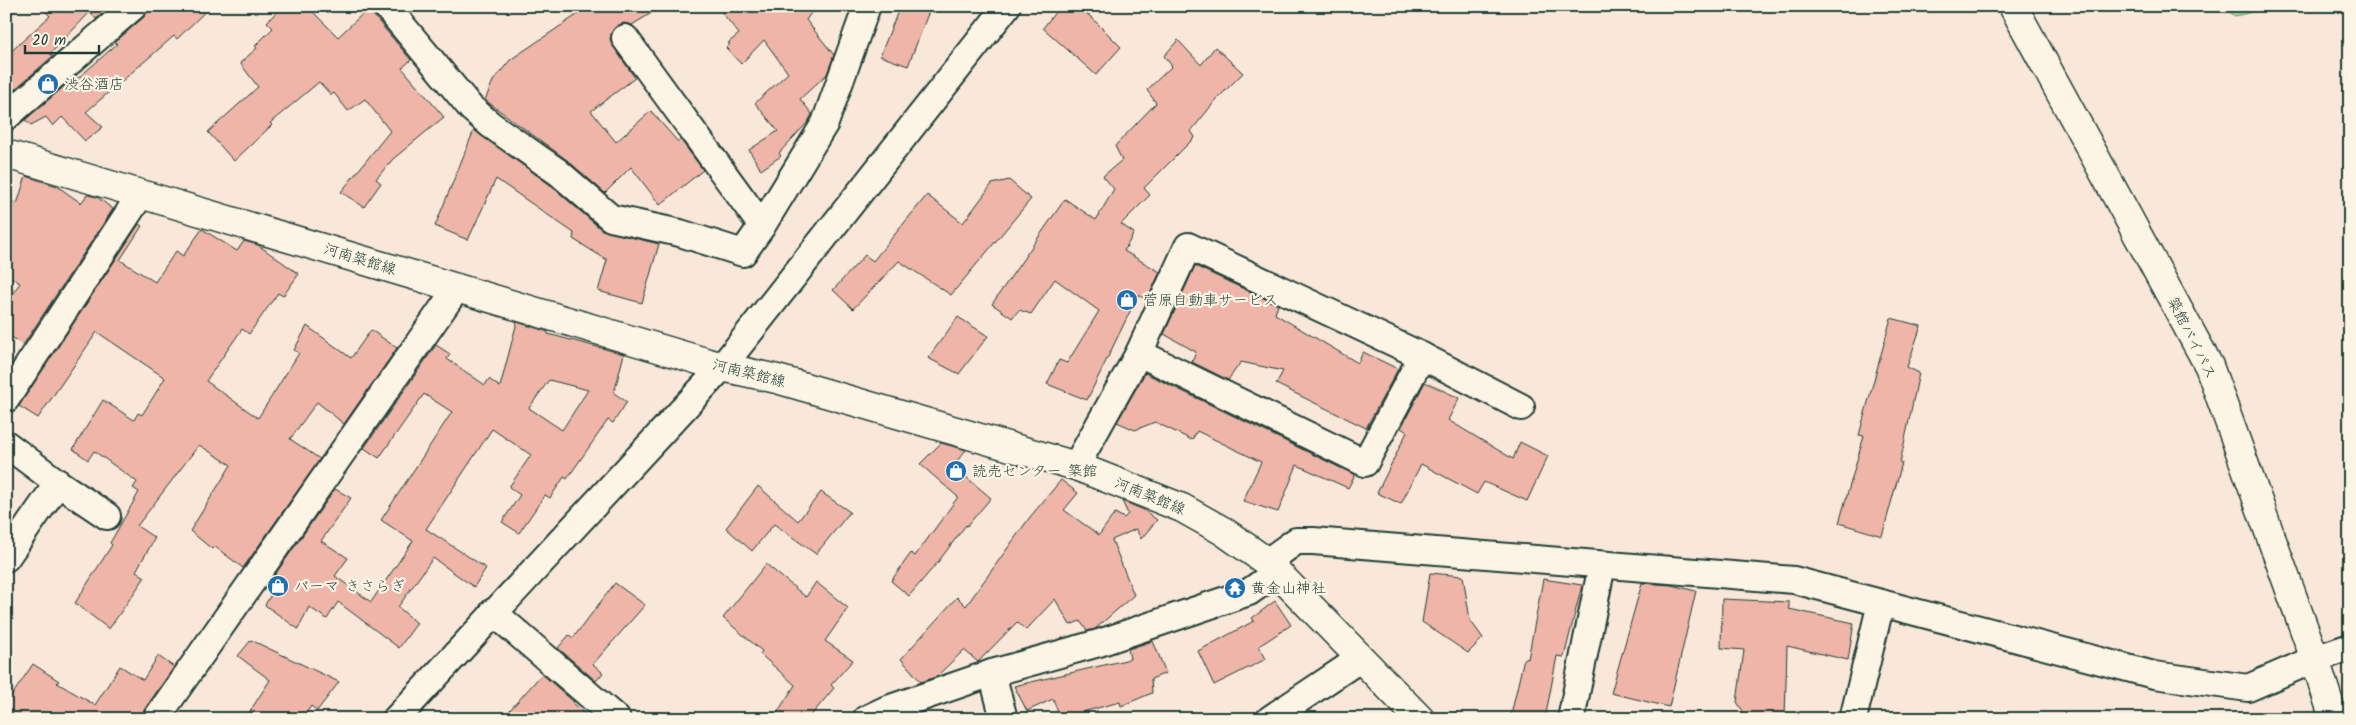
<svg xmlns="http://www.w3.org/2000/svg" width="2356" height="725" font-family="Kalam,'Klee One',sans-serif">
<rect width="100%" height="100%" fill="#f9e8d9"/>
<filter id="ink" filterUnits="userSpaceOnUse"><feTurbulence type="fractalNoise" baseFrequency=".02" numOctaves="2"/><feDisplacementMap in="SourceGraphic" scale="10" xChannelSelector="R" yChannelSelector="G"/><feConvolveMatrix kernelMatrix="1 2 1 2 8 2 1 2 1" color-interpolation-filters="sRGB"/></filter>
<g filter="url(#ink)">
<path fill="#a6dda1" stroke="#628d6a" d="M2221,6H2278L2235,16Z"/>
<g fill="#eeb5a8" stroke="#1f3d34" fill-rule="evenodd">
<path d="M40,6H111L96,19L90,12L50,54L53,56L6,97V56L50,16Z"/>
<path d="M149,6H211L177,39L174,36L86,112L103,127L85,141L62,117L53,126L46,117L31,125L25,120L75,77L77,79L117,44L115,42L144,17Z"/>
<path d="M282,6H307L338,37L371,6L374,16L411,60L402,68L444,117L393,159L376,179L381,183L364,207L341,192L390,131L365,99L348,111L334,93L331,95L319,82L270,123L272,125L234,161L208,132L258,87L240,63L257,48L255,46L273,28L267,22Z"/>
<path d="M590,6H663L632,25L624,23L617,26L612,32L610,39L613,46L635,78L591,111L616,142L651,111L678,142L680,139L703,170L660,205L631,167L605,193L567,160L485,100L493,81L510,60Z"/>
<path d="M717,6H816L806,20L834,55L827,74L800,99L812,114L808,122L779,153L781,156L761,170L749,150L778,131L755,103L788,73L764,40L741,64L726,48L730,44L728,43L739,34Z"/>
<path d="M900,6H931L908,66L880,56Z"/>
<path d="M1060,6H1077L1091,17L1121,47L1096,75L1043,28Z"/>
<path d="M1178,40L1201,65L1215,47L1243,73L1216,100L1191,131L1195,137L1144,188L1150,195L1121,224L1134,233L1124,251L1160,272L1147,300L1138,295L1087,400L1047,384L1059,360L1067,363L1099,311L1055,279L1031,314L1019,310L1012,318L992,304L1065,199L1096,220L1114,189L1103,176L1122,160L1115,146L1156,103L1147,90L1172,66L1164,56Z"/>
<path d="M474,130L549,184L602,230L659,244L642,303L598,291L607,260L573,239L574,233L496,179L468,240L435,226Z"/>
<path d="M26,176L57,186L81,203L87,195L97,197L113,209L23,345L6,333V302L20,283L6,274V197L17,204Z"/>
<path d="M1009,180L1031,199L951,295L899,261L853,309L833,290L865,255L873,261L927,195L963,223L992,184Z"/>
<path d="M139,224L142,226L120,260L155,282L176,251L183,256L202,229L237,251L244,241L258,245L299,274L283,296L278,293L249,334L242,329L206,381L258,418L299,353L294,350L307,326L351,358L371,330L397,348L344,424L317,402L290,439L320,459L243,568L214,546L212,549L190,531L231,465L199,445L137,526L155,538L136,571L145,577L109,629L75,603L112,545L110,543L139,492L133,488L137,482L94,451L88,460L73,449L103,400L134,420L138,413L142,415L165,378L97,332L38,418L19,406Z"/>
<path d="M1195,266L1278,305L1275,314L1358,363L1363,352L1398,369L1366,428L1276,384L1283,371L1241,362L1228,380L1192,362L1196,352L1164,334Z"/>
<path d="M958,317L988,336L959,374L928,358Z"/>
<path d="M1891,318L1921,326L1907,367L1919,373L1900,463H1902L1882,536L1839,523L1864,436L1859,435Z"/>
<path d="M517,322L548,332V334L624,354L614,393L627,402L613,423L608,420L567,479L564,477L550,498L545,495L519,533L502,522L520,495L509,487L531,455L492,429L426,529L486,568L474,587L433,558L398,607L417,623L399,648L338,602L327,619L309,607L298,629L265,605L273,591L267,586L335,489L351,498L321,541L348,558L335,576L371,602L413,541L381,520L452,412L424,394L379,458L364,448L436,345L450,354L447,359L485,385L489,379L500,387ZM549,380L588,390L562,430L529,408Z"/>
<path d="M1145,373L1355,475L1348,488L1297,465L1278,512L1243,501L1261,462L1197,431L1192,440L1155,422L1135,430L1117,422Z"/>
<path d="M1425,382L1459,398L1448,420L1513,459L1520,442L1548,456L1527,501L1484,482L1477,494L1421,464L1401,504L1377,493L1407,432L1401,428Z"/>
<path d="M941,443L966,450L953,466L991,498L967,526L966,525L938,562L909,596L891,581L911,553L915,556L958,497L920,464Z"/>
<path d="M1061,480L1078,493L1064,510L1099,535L1115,513L1124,518L1128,514L1122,501L1144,510L1157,520L1141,539L1136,529L1112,540L1134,595L1095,629L1087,631L1080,621L1070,625L1055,599L1026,630L1017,622L978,662L964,650L936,677L921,682L901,659L957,597L966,606L1030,517Z"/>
<path d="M758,486L798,521L821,492L850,512L816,554L774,524L752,551L726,528Z"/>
<path d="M766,564L806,597L816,582L848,608L825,641L853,660L831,685L834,688L808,719H773L795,685L760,654L762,651L723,618Z"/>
<path d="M1430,573L1463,576L1470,620L1483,638L1468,653L1422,622Z"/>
<path d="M1543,579L1582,585L1564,657L1557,656L1545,719H1510L1524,658L1528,659Z"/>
<path d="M615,583L645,605L593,664L603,673L596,681L558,648L569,635L573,638Z"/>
<path d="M1642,583L1671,585L1696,591L1669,707L1611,693Z"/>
<path d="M1722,599L1789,602V609L1854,623L1848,660L1787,646L1785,719H1748L1737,702L1744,650L1721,648Z"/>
<path d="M1275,601L1291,625L1259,646L1266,659L1214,685L1198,651L1254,621L1252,618Z"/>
<path d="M251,640L339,682L317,711L311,706L302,719H245L270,680L238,656Z"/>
<path d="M1153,641L1166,673L1151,679L1152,693L1121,706L1120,702L1060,718L1053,699L1027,711L1014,686L1130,659L1128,649Z"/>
<path d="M158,656L174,667L144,710L141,719H6V704L33,664L59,681L57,683L95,705L120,666L143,680Z"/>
<path d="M542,674L574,702L573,704L591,719H502Z"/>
</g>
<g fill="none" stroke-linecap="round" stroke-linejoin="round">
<g stroke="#1f3d34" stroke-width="30">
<g id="minor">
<path d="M386,6L471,108L491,125L558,172L611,218L680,233L743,253L762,226L825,123L867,6"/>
<path d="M625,38L762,226"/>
<path d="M6,117L134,6"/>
<path d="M1139,353L1365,463L1422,356"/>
<path d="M6,399L141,194"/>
<path d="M6,444L58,483L107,516"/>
<path d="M1076,466L1139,353L1188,246L1422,356L1521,407"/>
<path d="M6,558L58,483"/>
<path d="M1267,562L1296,541H1313L1794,580L2154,675L2248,688L2315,659L2350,647"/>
<path d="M493,612L617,719"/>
<path d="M992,673L1004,719"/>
<path d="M156,719L457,288"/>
<path d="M396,719L722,367L1007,6"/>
<path d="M866,719L885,710L992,673L1099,643L1249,592L1277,572"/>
<path d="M1270,719L1361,658"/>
<path d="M1571,719L1602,565"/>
<path d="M1853,719L1881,603"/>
</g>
</g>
<g stroke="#1f3d34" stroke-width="31">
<path id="major" d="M6,154L722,367L777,379L1076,466L1182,508L1223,531L1267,562L1420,719"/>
</g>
<g stroke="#1f3d34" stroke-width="31">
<path id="highway" d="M2013,6L2209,366L2315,659L2334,719"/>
</g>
<use href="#minor" stroke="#fcf5e5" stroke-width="26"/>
<use href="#major" stroke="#fcf5e5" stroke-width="28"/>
<use href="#highway" stroke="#fcf5e5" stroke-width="28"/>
</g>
</g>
<defs>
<g id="shop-disc" transform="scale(1.125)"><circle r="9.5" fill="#1f6fb2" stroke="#fcf5e5"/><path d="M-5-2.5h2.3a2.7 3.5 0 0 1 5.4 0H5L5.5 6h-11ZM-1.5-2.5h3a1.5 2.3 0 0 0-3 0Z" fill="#fff"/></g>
<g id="temple-disc" transform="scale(1.125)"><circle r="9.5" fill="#1f6fb2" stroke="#fcf5e5"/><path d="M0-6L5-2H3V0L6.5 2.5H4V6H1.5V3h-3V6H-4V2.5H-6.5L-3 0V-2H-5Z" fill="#fff"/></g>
</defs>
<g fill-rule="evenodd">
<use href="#shop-disc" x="48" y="84"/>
<use href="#shop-disc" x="1127" y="300"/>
<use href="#shop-disc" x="956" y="471"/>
<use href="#shop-disc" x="278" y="586"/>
<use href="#temple-disc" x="1235" y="588"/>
</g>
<g text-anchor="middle" stroke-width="4.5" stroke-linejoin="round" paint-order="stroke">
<g font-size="15" fill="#1f3d34" stroke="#fcf5e5" text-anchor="start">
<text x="64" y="89">渋谷酒店</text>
<text x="1143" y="305">菅原自動車サービス</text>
<text x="972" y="476">読売センター 築館</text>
<text x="294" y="591">パーマ きさらぎ</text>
<text x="1251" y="593">黄金山神社</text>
</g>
<g font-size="15" fill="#1f3d34" stroke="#fcf5e5">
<text transform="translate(360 259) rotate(17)" y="5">河南築館線</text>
<text transform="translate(2192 338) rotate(63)" y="5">築館バイパス</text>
<text transform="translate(749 373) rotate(14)" y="5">河南築館線</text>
<text transform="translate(1150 496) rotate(22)" y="5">河南築館線</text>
</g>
</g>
<rect width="2356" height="725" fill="none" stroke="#fcf5e5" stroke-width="25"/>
<rect x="12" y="12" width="2331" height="700" fill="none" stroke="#1f3d34" stroke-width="2" filter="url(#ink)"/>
<path d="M25 45v8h74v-8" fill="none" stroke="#1f3d34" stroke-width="2.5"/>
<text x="32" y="45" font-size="15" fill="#1f3d34" stroke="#fcf5e5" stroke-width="4" paint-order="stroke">20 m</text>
</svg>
